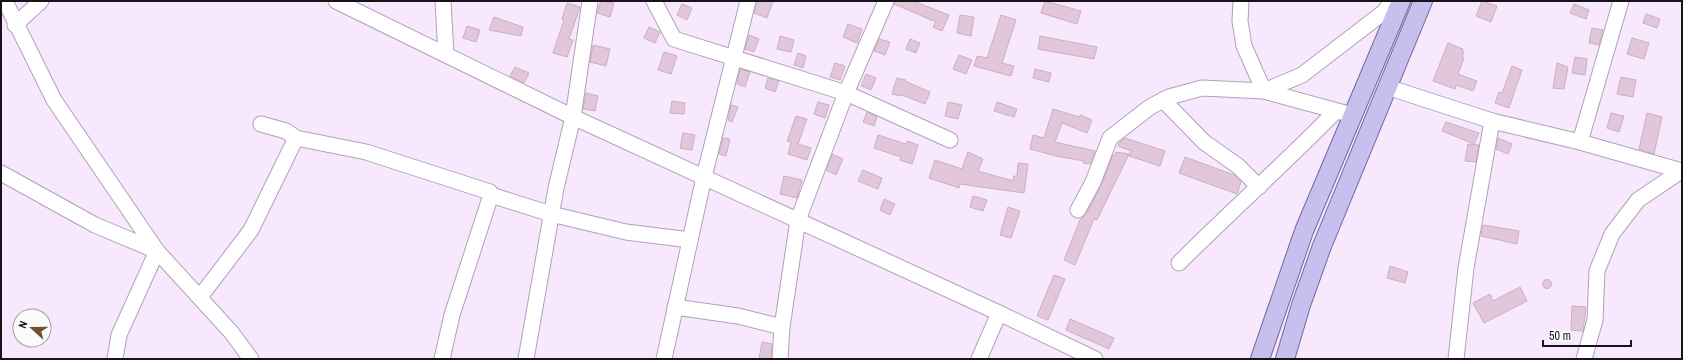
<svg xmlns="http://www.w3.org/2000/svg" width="1683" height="360" font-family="'Archivo Narrow',sans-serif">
<rect width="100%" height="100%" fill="#f7e8fe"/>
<g fill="#e2c6d9" stroke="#cbafc2">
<path d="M601,1L614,3L610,17L597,13Z"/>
<path d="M757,1H773L767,18L754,13Z"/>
<path d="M895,1H913L949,15L942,31L933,27L936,22L894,4Z"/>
<path d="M1045,1L1081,11L1077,24L1041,13Z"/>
<path d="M1482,1L1497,6L1491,22L1476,16Z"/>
<path d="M567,3L580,7L569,39L573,40L567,57L553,53L564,20L562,19Z"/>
<path d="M682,4L692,8L687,20L677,15Z"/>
<path d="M1574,4L1589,10L1586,19L1570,13Z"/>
<path d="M1646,14L1660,19L1657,28L1643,23Z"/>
<path d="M960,15L974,17L971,36L957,33Z"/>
<path d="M1001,15L1016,20L1002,63L1014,66L1011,76L974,66L977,56L987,58Z"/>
<path d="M494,17L523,27L521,36L489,30Z"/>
<path d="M848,24L862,29L857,43L843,37Z"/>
<path d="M467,26L480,30L476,42L463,38Z"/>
<path d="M649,27L660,32L655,43L644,38Z"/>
<path d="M1592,28L1603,30L1599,45L1589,43Z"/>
<path d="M749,35L759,39L754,52L745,49Z"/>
<path d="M780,36L794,40L791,52L777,49Z"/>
<path d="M1040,36L1097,47L1094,59L1038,49Z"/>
<path d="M1632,38L1649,43L1644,59L1627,54Z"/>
<path d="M879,39L890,42L885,55L874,51Z"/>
<path d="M910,39L920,43L916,53L906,49Z"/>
<path d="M1448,43L1463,49L1462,52H1464L1462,57L1464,58L1458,74L1477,81L1473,91L1456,85L1455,89L1433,81Z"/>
<path d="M593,45L610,49L606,66L590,62Z"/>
<path d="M664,52L677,56L671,74L658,70Z"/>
<path d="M798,53L806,56L803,68L794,65Z"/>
<path d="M959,55L972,60L966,74L953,69Z"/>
<path d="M1575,57L1587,59L1585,75L1572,73Z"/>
<path d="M835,63L845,66L840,80L830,77Z"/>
<path d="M1557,63L1568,67L1564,89L1553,88Z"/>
<path d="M1512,66L1522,70L1509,108L1495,103L1499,92L1502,93Z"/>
<path d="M515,67L529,73L524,83L510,76Z"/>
<path d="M740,69L750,72L745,87L737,84Z"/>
<path d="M1035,69L1051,73L1049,82L1033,78Z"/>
<path d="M866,74L876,78L871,90L861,86Z"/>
<path d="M1621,77L1636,80L1633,97L1617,94Z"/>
<path d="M768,78L779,81L775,92L765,88Z"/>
<path d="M897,78L906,80L905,81L930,92L925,104L902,95L901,96L892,94Z"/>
<path d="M586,93L598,96L595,111L583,109Z"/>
<path d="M672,101L685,103L684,114L670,113Z"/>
<path d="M818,102L829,105L825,118L814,114Z"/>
<path d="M948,102L962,105L958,119L945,116Z"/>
<path d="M997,102L1017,109L1014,117L994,111Z"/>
<path d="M731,105L738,107L732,122L728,120Z"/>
<path d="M1053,109L1079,117L1080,115L1092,120L1087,133L1062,123L1055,142L1095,151L1090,164L1083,163L1084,161L1056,156L1030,149L1033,135L1044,138Z"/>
<path d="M867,112L877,117L874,126L863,122Z"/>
<path d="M1611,113L1624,116L1619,132L1607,128Z"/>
<path d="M1647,113L1662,117L1654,154L1639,149Z"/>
<path d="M796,116L807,119L798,144L811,148L807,160L788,154L791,142L787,141Z"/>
<path d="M1446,122L1479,133L1474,144L1442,131Z"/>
<path d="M683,133L695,135L692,150L680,148Z"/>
<path d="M878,135L906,144L907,141L918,145L912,164L900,160L901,157L874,148Z"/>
<path d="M723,138L730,139L726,156L719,154Z"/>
<path d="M1125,138L1165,151L1160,166L1129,156L1131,151L1118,146L1120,142Z"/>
<path d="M1498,138L1512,144L1508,154L1496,149Z"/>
<path d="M1468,144L1479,145L1476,162L1465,161Z"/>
<path d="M968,152L983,159L978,171L1013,181L1014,176H1017L1018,163L1028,164L1024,193L960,184L959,188L929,178L935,160L962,169Z"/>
<path d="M1116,152L1129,154L1097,220L1094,219L1075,265L1064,260L1080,220L1086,214L1101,186L1113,155L1115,156Z"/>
<path d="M832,154L843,159L836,175L826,170Z"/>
<path d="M1185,157L1234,175L1241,182L1237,194L1179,173Z"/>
<path d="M863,170L882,178L878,189L858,181Z"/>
<path d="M784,176L802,180L797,198L780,194Z"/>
<path d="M973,196L987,200L983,211L970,207Z"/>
<path d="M884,199L895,204L890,215L880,210Z"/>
<path d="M1008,207L1020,211L1011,238L1000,235Z"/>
<path d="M1483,225L1519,231L1517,244L1481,236Z"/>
<path d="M1390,266L1408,272L1405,283L1387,278Z"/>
<path d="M1054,275L1065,279L1048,320L1037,316Z"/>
<circle cx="1547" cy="284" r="4.5"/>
<path d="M1520,287L1527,301L1484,323L1473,303L1490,294L1493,301Z"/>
<path d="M1572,306L1586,307L1583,331L1571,330Z"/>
<path d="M1070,319L1114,338L1109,349L1066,330Z"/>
<path d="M762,342L772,344L771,359H759Z"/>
</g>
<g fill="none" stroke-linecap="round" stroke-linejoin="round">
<g stroke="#b2a0ba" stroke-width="17">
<g id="minor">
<path d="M5,1L54,100L157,251L231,332L251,359"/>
<path d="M336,1L573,117L999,313L1095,359"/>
<path d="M443,1L446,55"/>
<path d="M654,1L674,39L846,93L950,140"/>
<path d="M1241,1L1240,21L1244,46L1264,91L1302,75L1384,12L1392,1"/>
<path d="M15,25L41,1"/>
<path d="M1387,87L1492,121L1580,142L1682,171"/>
<path d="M1163,100L1204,142L1238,166L1259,187"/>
<path d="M261,124L286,131L296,138L366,152L490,192L491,195L452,315L442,359"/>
<path d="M1580,142L1621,1"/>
<path d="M1,173L95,225L157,251L119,335L115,359"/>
<path d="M491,195L551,214L626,232L690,240"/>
<path d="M1078,210L1093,182L1110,138L1150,107L1169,97L1202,88L1264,91L1352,115"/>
<path d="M1179,263C1230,212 1284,164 1335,112"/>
<path d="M200,297L251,230L296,138"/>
<path d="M675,307L738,316L782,327"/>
<path d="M526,359L556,188L573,117L590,1"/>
<path d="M664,359L704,177L748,1"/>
<path d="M780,359L782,327L798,220L846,93L886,1"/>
<path d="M979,359L999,313"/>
<path d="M1456,359L1466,268L1492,121"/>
<path d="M1584,359L1595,320L1597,271L1612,234L1638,200L1681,171"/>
</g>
</g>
<g stroke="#72679c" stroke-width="20">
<g id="major">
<path d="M1260,359L1304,231L1401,1"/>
<path d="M1285,359L1301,305L1322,246L1423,1"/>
</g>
</g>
<use href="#minor" stroke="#fff" stroke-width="15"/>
<use href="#major" stroke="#c7bfed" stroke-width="18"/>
</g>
<rect width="1683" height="360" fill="none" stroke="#18121b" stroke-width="4"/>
<g transform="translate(32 328) rotate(291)"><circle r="19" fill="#fbfbfb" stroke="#a09ea1"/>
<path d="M0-3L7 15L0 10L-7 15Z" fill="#725128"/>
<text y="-6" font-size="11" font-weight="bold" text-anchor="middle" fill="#18121b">N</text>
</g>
<path d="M1543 340v6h88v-6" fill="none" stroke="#18121b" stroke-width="2"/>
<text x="1549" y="340" font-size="12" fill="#18121b" stroke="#fbfbfb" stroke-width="3" paint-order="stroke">50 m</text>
</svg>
